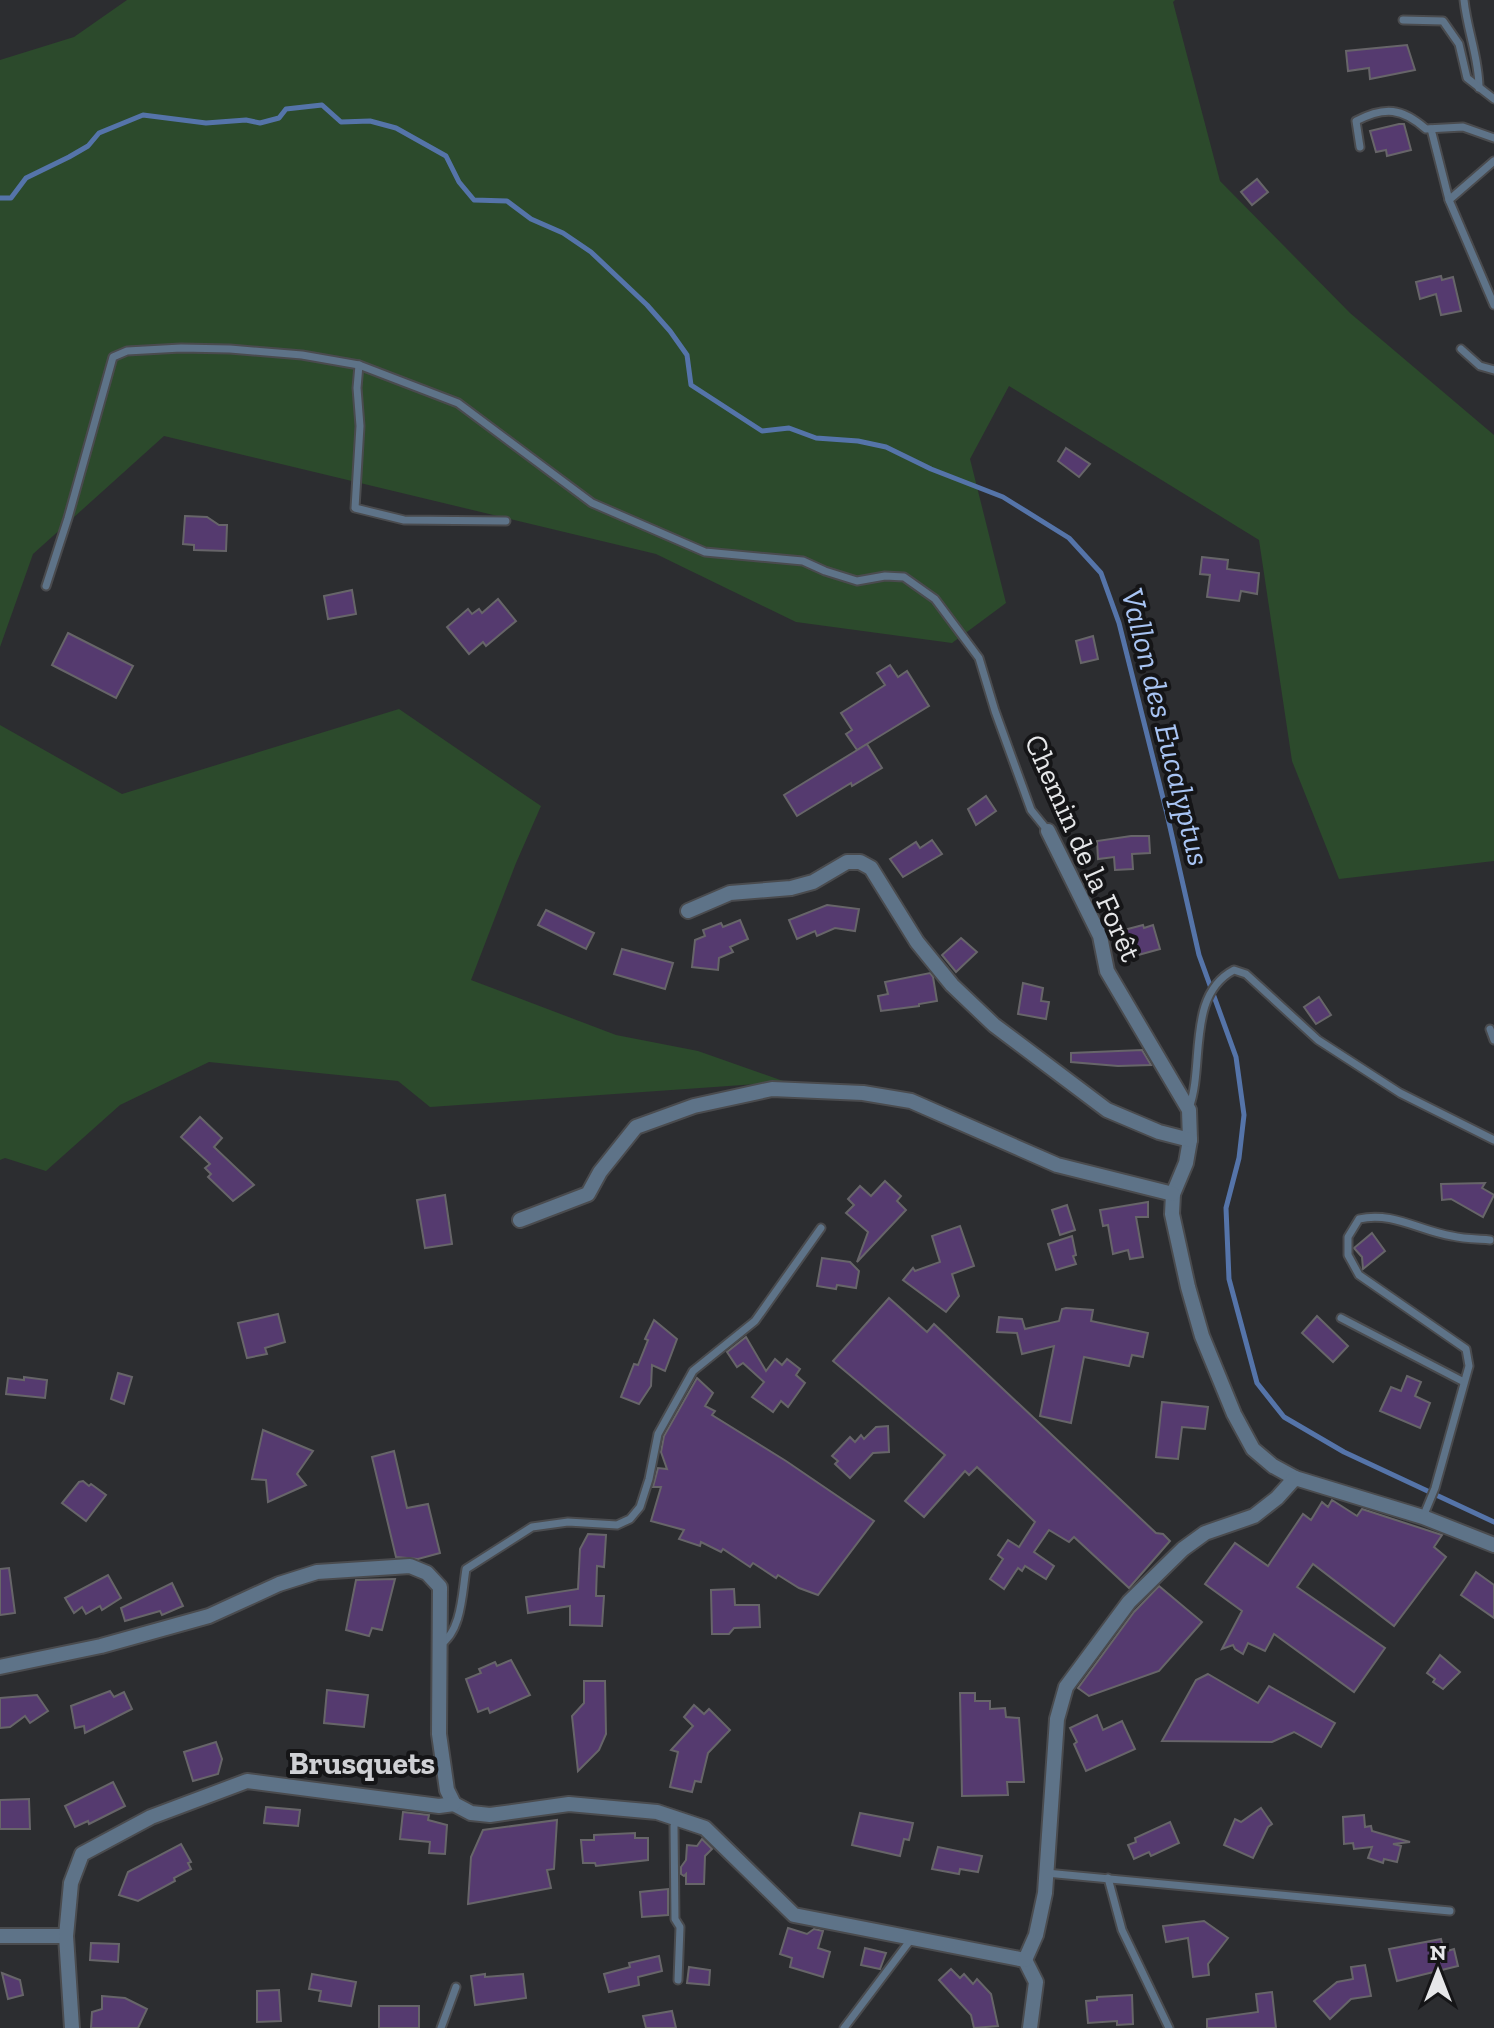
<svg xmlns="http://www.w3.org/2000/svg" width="1494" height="2028" font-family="'Zilla Slab',serif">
<rect width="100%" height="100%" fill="#2c2d30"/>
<g fill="#2c4a2c">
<path d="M127,0H1175L1173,2L1220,181L1350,313L1494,435V861L1339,879L1292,761L1259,540L1009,386L970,459L1006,603L952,643L796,622L656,554L164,436L33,554L0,647V60L74,37Z"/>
<path d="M399,709L541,806L516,863L471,980L616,1035L698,1051L786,1082L430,1107L398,1081L209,1062L120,1105L46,1171L5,1158L0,1160V725L122,794Z"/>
</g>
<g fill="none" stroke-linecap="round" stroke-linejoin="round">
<path stroke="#5574a9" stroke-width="5" d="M0,198H11L26,178L69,157L88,146L99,133L143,115L206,123L246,120L260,123L279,118L286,109L322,105L341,122L370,121L396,128L446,156L459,182L474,200L507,201L531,219L563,233L591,252L647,305L670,331L687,355L691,385L762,431L789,428L816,438L858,441L886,447L931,469L1003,497L1069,538L1101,573L1119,623L1167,814L1199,955L1236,1057L1244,1115L1239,1158L1226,1208L1229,1279L1257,1383L1284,1417L1344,1452L1494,1522"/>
</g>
<g fill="#553a6f" stroke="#676569" stroke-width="2">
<path d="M1407,45L1415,70L1370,79L1369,68L1348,71L1346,51Z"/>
<path d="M1399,124H1404L1411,150L1387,156L1386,150L1376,152L1370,131Z"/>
<path d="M1257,179L1268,192L1252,205L1241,192Z"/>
<path d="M1441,276L1442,280L1453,277L1461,311L1441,315L1436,294L1420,299L1416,282Z"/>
<path d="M1066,448L1090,464L1079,477L1058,461Z"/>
<path d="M185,516L207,517L219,525H227L226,551L194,550V545L183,544Z"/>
<path d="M1202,557L1228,560L1227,569L1259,573L1257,594L1241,591L1239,601L1207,597L1210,575L1200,574Z"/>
<path d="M352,590L356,614L328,619L324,596Z"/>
<path d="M498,599L516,621L486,646L483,642L469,654L447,627L468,609L472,614L479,609L482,613Z"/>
<path d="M68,633L133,666L116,698L52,665Z"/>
<path d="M1093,636L1098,659L1081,663L1076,641Z"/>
<path d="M890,665L898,677L907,671L929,706L857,750L846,734L852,730L841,713L885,685L877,673Z"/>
<path d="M867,744L882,768L852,786L851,783L797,816L784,795Z"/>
<path d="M986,796L996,811L976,825L968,809Z"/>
<path d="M1131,836H1149L1150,853L1132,854L1133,869L1115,870L1114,857L1098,859L1097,841Z"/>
<path d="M932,840L942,854L903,877L890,859L916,842L920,848Z"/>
<path d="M827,905L859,909L855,931L835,928L817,936L815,931L797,939L789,920Z"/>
<path d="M546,910L594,933L586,949L538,925Z"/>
<path d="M740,920L748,939L730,947L733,952L719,958L718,970L692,967L695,940L705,936L703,930L721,923L723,927Z"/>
<path d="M1143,925L1144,928L1153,925L1160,949L1131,957L1124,930Z"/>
<path d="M961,938L977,952L956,972L942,955Z"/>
<path d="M622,949L673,963L665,989L614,974Z"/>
<path d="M930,973L933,977L937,1001L919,1004V1006L881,1011L878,996L888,994L885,982Z"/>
<path d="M1023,983L1043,988L1041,1001L1049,1002L1046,1019L1018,1014Z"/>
<path d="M1319,997L1331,1015L1316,1024L1304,1007Z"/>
<path d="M1142,1050L1151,1065L1118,1066L1071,1062V1053Z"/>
<path d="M200,1117L222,1138L214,1147L254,1185L233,1201L208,1177L211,1174L205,1168L210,1164L181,1137Z"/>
<path d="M885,1181L901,1196L897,1201L906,1210L857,1262L868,1232L846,1213L854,1205L848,1199L860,1186L871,1196Z"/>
<path d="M1485,1183L1482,1188L1494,1195L1483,1217L1451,1199L1442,1200L1441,1184Z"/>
<path d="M445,1195L452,1244L425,1248L417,1200Z"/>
<path d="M1148,1202V1217H1136L1143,1257L1130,1259L1128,1250L1113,1254L1108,1225L1103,1226L1100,1210Z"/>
<path d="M1067,1205L1075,1230L1060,1235L1052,1210Z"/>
<path d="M960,1226L974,1266L952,1274L959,1296L946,1312L903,1280L913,1268L915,1271L940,1262L932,1236Z"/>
<path d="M1372,1233L1385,1251L1363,1269L1362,1257L1354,1248Z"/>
<path d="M1072,1236L1076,1255L1073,1256L1076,1264L1056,1270L1048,1244Z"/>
<path d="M822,1258L850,1262L859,1271L856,1288L837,1285L836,1289L817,1286Z"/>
<path d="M889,1298L927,1332L934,1324L1156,1533L1163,1534L1170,1541L1129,1588L1074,1537L1069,1542L1049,1530L1034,1552L1054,1566L1046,1579L1025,1566L1022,1571L1018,1568L1004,1589L990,1579L1003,1559L998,1555L1008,1540L1019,1547L1035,1522L977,1467L969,1475L965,1471L924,1517L905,1501L945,1455L833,1361Z"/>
<path d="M1066,1308L1093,1310L1091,1321L1148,1333L1143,1357L1132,1355L1129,1366L1084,1357L1071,1423L1040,1416L1054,1346L1022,1354L1017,1333L997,1332L999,1317L1022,1319L1025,1329L1059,1321L1062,1309Z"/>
<path d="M278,1314L285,1342L265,1348L267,1354L247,1358L238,1323Z"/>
<path d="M1317,1316L1348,1346L1333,1362L1302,1333Z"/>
<path d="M654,1320L677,1339L665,1371L652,1365L651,1386L639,1404L621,1397L634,1364L638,1365L648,1340L645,1339Z"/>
<path d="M746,1337L766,1371L775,1359L782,1365L787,1359L800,1369L796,1375L805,1383L788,1407L781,1401L773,1412L752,1397L764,1382L743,1363L737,1367L727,1352Z"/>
<path d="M118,1373L132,1377L124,1404L111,1399Z"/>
<path d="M1407,1376L1421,1382L1415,1396L1430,1403L1420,1428L1380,1411L1391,1387L1401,1391Z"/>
<path d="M24,1377L47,1380L45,1398L6,1394L8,1378L24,1380Z"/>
<path d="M697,1378L713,1393L705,1406L715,1411L712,1415L786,1461L874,1521L818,1595L799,1588L778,1575L776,1578L753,1563L750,1567L723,1549L721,1552L701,1542L700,1546L679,1539L684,1530L651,1521L661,1487H653L658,1468L667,1469L661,1452L664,1436Z"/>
<path d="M1162,1402L1208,1407L1205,1429L1182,1427L1178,1459L1156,1457Z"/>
<path d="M888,1426L889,1452L873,1453L850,1478L835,1464L838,1461L832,1456L850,1437L855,1442L861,1435L864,1439L876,1427Z"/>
<path d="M263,1430L313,1451L297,1474L306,1485L268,1502L266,1480L252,1479Z"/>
<path d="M394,1451L407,1508L428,1504L440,1553L418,1559L396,1557L372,1457Z"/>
<path d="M83,1481L89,1486L91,1484L106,1495L86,1521L62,1503L79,1482Z"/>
<path d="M1332,1500L1357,1516L1362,1509L1442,1535L1434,1547L1446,1557L1394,1626L1313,1564L1297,1587L1385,1648L1354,1692L1274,1634L1265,1651L1248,1643L1243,1654L1235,1649L1233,1645L1222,1649L1242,1611L1205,1584L1235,1543L1268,1566L1303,1514L1311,1520L1322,1502L1328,1507Z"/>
<path d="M588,1534L606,1535L604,1567L597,1566L596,1596H604L602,1626L570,1625V1606L528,1613L526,1597L578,1589L580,1549Z"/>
<path d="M9,1568L15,1613L0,1615V1569Z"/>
<path d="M1476,1572L1494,1585V1618L1461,1595Z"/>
<path d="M108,1575L121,1598L102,1610L100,1606L86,1614L82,1607L74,1613L65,1598Z"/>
<path d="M395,1579L382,1630L372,1628L369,1636L346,1630L356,1580Z"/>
<path d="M172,1583L183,1606L162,1615L160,1611L125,1621L121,1608Z"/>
<path d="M1159,1586L1202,1622L1159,1671L1089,1696L1078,1688L1134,1612Z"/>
<path d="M734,1589L735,1605H759L760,1627L734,1628L729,1634H712L711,1590Z"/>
<path d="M1440,1655L1460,1672L1443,1689L1433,1682L1435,1679L1427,1673Z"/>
<path d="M511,1660L530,1695L490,1713L488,1708L478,1712L466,1679L481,1673L479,1669L495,1662L497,1666Z"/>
<path d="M1208,1674L1258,1703L1269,1686L1335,1723L1321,1747L1294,1732L1272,1742L1162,1741L1196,1680Z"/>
<path d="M584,1681H605L606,1734L599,1750L578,1771L572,1716L584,1703Z"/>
<path d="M327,1690L368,1695L364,1727L324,1723Z"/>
<path d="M110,1691L114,1697L124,1692L132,1709L85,1733L84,1726L75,1728L71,1706Z"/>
<path d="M960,1693H975V1701H990V1709L1005,1708L1006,1717L1019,1718L1024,1782H1007L1008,1795L962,1796Z"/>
<path d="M37,1695L48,1711L30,1723L25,1716L10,1727L0,1728V1698Z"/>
<path d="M694,1705L704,1714L709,1709L730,1730L708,1753L701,1782L695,1781L692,1792L670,1787L678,1752L671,1750L693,1726L684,1717Z"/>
<path d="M1097,1715L1103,1730L1122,1721L1135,1749L1086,1771L1074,1744L1077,1742L1070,1728Z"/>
<path d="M216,1742L222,1759L218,1774L193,1781L184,1752Z"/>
<path d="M113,1782L125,1806L89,1824L88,1821L75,1827L65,1806Z"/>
<path d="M29,1799L30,1829H0V1800Z"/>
<path d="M266,1807L300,1810L298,1826L264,1823Z"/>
<path d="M1261,1808L1272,1824L1268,1827L1253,1858L1224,1845L1235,1819L1241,1822Z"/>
<path d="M403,1812L429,1815L428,1820L447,1825L445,1854L429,1853L430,1842L400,1839Z"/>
<path d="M860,1813L913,1823L909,1840L904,1839L900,1856L852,1845Z"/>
<path d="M1364,1815L1365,1827L1371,1826L1372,1831L1410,1842L1393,1844L1401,1846L1397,1862L1384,1859L1383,1863L1368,1858L1372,1847L1354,1849L1353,1843L1344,1844L1343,1817Z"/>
<path d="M557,1820L554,1869L547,1870L551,1888L468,1904L471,1857L483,1830Z"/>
<path d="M1170,1822L1179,1843L1151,1856L1149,1852L1134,1859L1128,1845L1136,1842L1135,1838Z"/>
<path d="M635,1833V1838H648V1860L596,1866L595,1863H583L581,1840H594V1835Z"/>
<path d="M702,1839L712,1849L705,1856L704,1884H686V1874L684,1876L681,1874V1867L686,1860L687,1845L697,1846Z"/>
<path d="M181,1844L191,1862L188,1863L191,1869L174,1878L175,1881L138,1901L119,1895L128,1872Z"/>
<path d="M938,1847L982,1856L978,1872L960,1869L959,1874L932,1869Z"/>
<path d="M668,1889V1915L642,1917L640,1892Z"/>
<path d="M1204,1921L1228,1938L1208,1964L1209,1975L1193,1977L1188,1938L1166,1942L1163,1926Z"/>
<path d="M788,1928L807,1934L814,1929L823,1931L818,1948L830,1952L823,1977L790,1967L792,1958L780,1954Z"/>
<path d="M1441,1939L1444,1952L1454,1949L1458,1966L1397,1981L1389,1949Z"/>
<path d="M91,1943L119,1944L118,1962L90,1960Z"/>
<path d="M865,1948L886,1953L880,1969L861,1965Z"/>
<path d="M659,1956L662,1971L638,1977L639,1985L609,1992L604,1974L630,1967L629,1963Z"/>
<path d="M1365,1965L1371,1996L1351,1999L1330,2019L1314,2001L1337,1982L1353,1979L1351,1967Z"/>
<path d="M689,1967L710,1970L709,1985L687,1983Z"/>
<path d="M951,1969L960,1978L964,1974L973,1984L977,1979L991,1994L998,2026L974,2028L971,2015L939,1980Z"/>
<path d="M2,1973L20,1980L23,1995L8,1999Z"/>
<path d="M312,1974L356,1982L351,2006L319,2001L321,1991L309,1989Z"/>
<path d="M485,1974V1977L523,1974L526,1998L475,2005L471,1976Z"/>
<path d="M279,1990L281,2021L257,2022V1991Z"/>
<path d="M1272,1992L1276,2028H1207V2019L1258,2012L1256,1994Z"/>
<path d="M1132,1995L1133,2024L1117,2025V2021L1088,2023L1086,2001L1097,2000V1997Z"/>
<path d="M102,1996L125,1998L147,2009L138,2028H91L92,2012L102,2009Z"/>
<rect x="379" y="2006" width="40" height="22"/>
<path d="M672,2011L676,2028H646L643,2016Z"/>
</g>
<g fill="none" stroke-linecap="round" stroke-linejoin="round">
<g stroke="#4a4b4e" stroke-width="11">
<g id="lane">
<path d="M1464,0C1467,30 1479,58 1479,88"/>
<path d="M1403,20L1443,21L1459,44L1467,78L1494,99"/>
<path d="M1431,129L1449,200"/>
<path d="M1360,147L1356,121C1385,106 1402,108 1426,129L1463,127L1494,138"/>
<path d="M1494,161L1449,200L1494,305"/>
<path d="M1461,349L1480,366L1494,370"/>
<path d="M359,365L357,388L360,426L355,508L404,520L506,521"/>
<path d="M46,586L68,518L113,357L127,351L181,348L230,349L302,355L359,365L458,403L592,503L705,552L803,561L825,571L857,581L885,576L904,577L935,599L979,658L995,711L1031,810L1048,831"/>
<path d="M1490,1029L1494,1040"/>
<path d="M1189,1108C1205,1065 1186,995 1234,970L1246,974L1318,1040L1400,1093L1494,1140"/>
<path d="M1341,1318L1464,1382"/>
<path d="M1423,1517L1435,1488L1469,1366L1466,1349L1359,1275L1348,1255V1237L1359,1219C1392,1211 1420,1231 1452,1236C1464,1239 1478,1239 1490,1240"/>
<path d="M440,1645C462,1631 462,1593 466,1569L532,1527L568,1522L617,1525L630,1519L640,1507L649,1479L658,1434L693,1371L755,1321L821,1228"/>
<path d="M677,1819L674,1826L675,1919L680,1927L678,1980"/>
<path d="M1046,1873L1450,1911"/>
<path d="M1108,1878L1122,1930L1169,2028"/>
<path d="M441,2028L456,1987"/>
<path d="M844,2028L912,1938"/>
</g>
</g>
<g stroke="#4a4b4e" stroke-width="18">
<g id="street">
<path d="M1048,831L1100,936L1107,971L1189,1110L1190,1140L1186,1163L1173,1194L1172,1214L1188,1287L1202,1336L1234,1414L1253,1449L1273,1466L1295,1478"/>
<path d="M688,911L730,893L791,888L813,882L847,862H860L871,868L917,942L952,985L994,1025L1107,1110L1159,1132L1190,1140"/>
<path d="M520,1220L588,1194L600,1172L636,1127L694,1106L772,1089L863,1093L911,1101L1057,1165L1173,1194"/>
<path d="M0,1667L101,1646L209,1616L279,1584L317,1572L410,1566L427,1573L440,1587L439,1734L447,1790L454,1804L471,1813L490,1815L569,1804L657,1812L705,1828L794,1915L1025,1960L1036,1982L1030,2028"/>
<path d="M0,1936H66"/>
<path d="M1025,1960L1036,1935L1045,1893L1057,1719L1066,1687L1129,1602L1183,1549L1205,1533L1254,1516L1277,1498L1295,1478L1423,1517L1494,1545"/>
<path d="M72,2028L66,1936L71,1883L82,1854L151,1817L247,1781L439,1806L454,1804"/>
</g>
</g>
<use href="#lane" stroke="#5e7388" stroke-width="7"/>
<use href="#street" stroke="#5e7388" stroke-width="14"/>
</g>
<g text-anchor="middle" stroke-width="8" stroke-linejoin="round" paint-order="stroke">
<g font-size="30" fill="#e6e7e9" stroke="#151517">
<text transform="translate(1083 848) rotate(66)" y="10">Chemin de la Forêt</text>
</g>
<g font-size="32" font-style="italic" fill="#a8c4f3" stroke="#151517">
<text transform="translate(1166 727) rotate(76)" y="11">Vallon des Eucalyptus</text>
</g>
<g font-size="32" font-weight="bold" fill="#cfd0d4" stroke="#151517">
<text x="362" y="1774">Brusquets</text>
</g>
</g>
<g transform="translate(1438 1972)" stroke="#151517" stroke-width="6" paint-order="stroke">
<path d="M0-6L14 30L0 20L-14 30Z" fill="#e6e7e9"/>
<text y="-12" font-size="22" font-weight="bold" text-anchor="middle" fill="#e6e7e9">N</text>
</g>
</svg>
